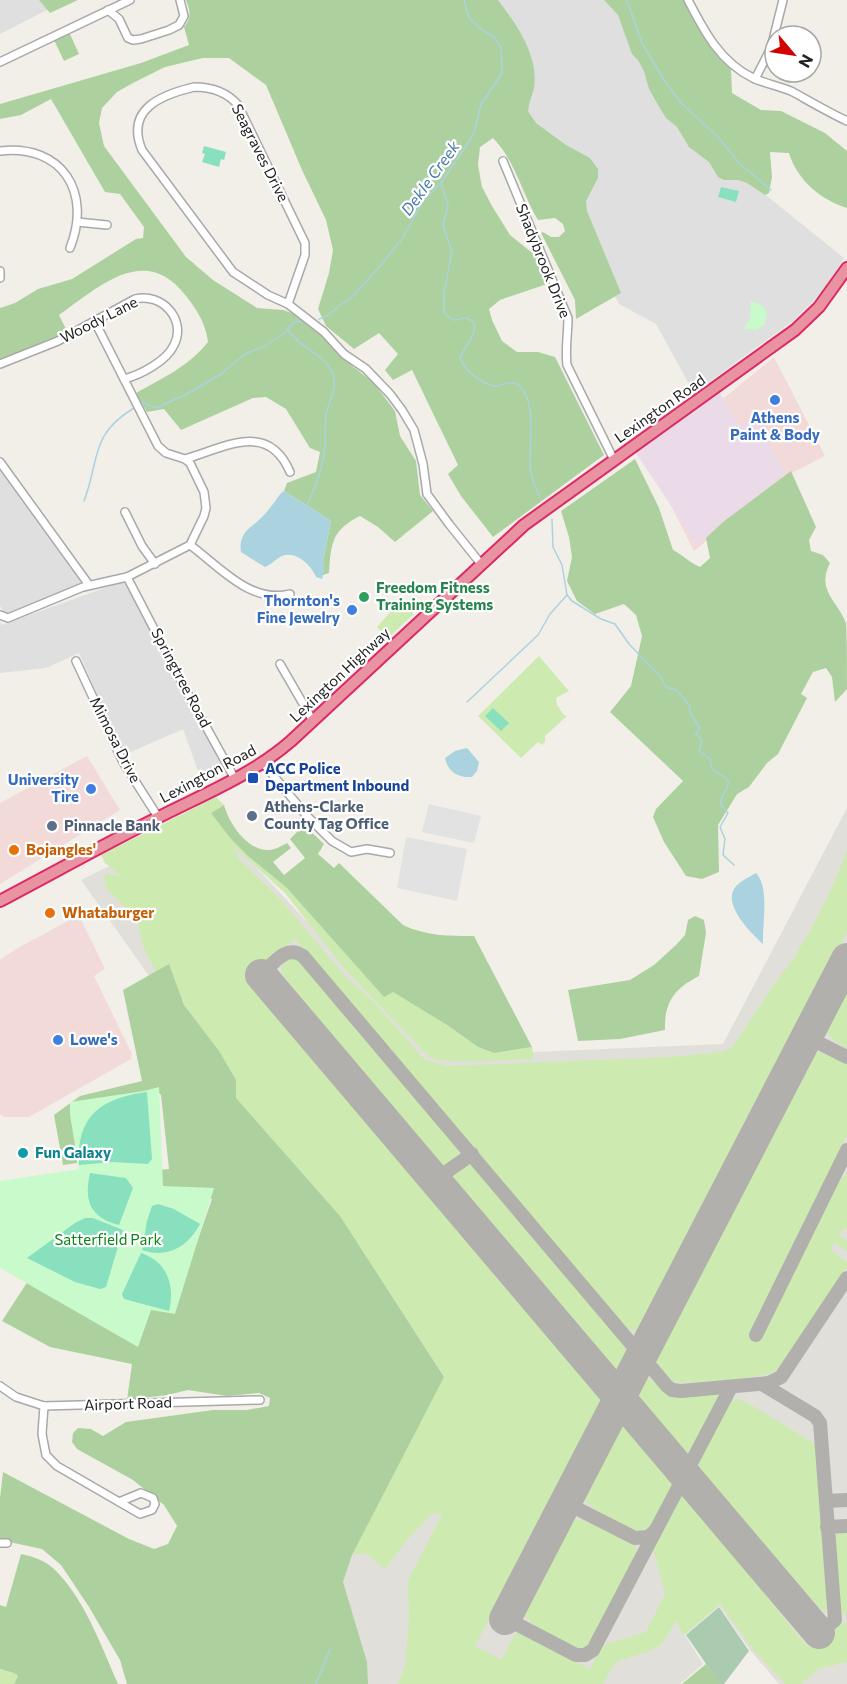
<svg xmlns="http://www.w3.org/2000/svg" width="847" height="1684" font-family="Commissioner,sans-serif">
<rect width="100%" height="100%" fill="#f2efe9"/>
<g fill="#e0dfdf">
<path d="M0,0H46L47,10L0,34Z"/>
<path d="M485,0H630L700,150L767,196L844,258L821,293L793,321L694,393L656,324L619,304L526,128Z"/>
<path d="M0,470L81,583L5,614L0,606Z"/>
<path d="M124,581L226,772L203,785L183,729L124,755L79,653L46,668L0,673V622L2,625Z"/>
</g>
<g fill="#f2dad9">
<path d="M774,357L825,456L784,477L694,551L648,460Z"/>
<path d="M87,756L120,810L0,884V803Z"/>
<path d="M79,915L105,969L94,976L132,1054L131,1059L29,1117H4L0,1114V960L16,949Z"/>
</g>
<path fill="#ebdbe8" d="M720,393L739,426L754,419L786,473L697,545L636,453Z"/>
<path fill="#e1dfda" d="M847,808V1684H779L750,1650L719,1606L685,1635L703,1664L680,1684H351L336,1572L434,1377L81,880L209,817L433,1056L723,1044Z"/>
<g fill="#cdebb0">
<path d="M401,600L414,614L389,637H386L377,627Z"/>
<path d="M539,656L569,691L556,698L557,705L564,715L567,716L545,736V742L542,745L538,742L521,758L478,716Z"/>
<path d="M216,797L224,805L211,813L249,857L287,888L393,992L447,1025L478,1047L494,1053L532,1047L534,1056L531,1059C507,1059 448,1066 429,1057L343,967L285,893L234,847L238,858L281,900L345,976L374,1002L424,1059L447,1066L671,1057L721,1052L732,1048L774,984L792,961L809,933L830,892L847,851V933L641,1333C624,1331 612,1313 601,1301L295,939L247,979L274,1013L284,1017L607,1399L493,1618L490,1617L475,1646L501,1660L517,1631L590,1669L601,1648L606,1644L646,1632L665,1594L653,1548L680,1494L685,1491L777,1601L781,1615L808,1647L836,1624L847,1623V1662L819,1669L801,1684H785L752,1648L720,1604L684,1635L676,1621L661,1645L647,1652L618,1661L611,1669L603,1684H398L405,1667L409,1618L408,1580L442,1515L433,1513L406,1541L385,1569L365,1553L352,1555L444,1376L340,1216L236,1098V1080L184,1005L169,965L156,972L143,946L137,919L106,888L104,877L107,874L121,876L105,863L101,855Z"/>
<path d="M290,957H297L303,961L458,1145L459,1155L445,1167L436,1164L303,1007L300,996L281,973L282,965Z"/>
<path d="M847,982V1048L837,1042L822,1029Z"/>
<path d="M812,1051L829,1055L847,1063V1135L750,1333L761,1338L837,1184L847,1173V1230L844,1228L839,1235L847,1241V1251L835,1243L830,1250L847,1261V1268L787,1359L773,1373L742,1379L677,1383L665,1375L653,1357Z"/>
<path d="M468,1164L476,1166L608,1323L630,1355L617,1377L454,1186L452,1179C453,1171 460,1165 468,1164Z"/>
<path d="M644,1378L649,1379L674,1396L718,1393L716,1403L691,1451L682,1455L633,1396Z"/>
<path d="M735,1399L743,1400L817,1445L830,1599L824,1613L807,1594L796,1589L695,1470L726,1406Z"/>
<path d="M622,1417L675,1480L652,1525L640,1531C623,1530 593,1509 581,1497Z"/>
<path d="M570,1518C586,1521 620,1532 633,1543C637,1547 637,1551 636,1556L590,1645L582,1650L575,1649L535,1626L521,1613Z"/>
<path d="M847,1529V1615L842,1612L839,1605L834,1540L838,1532Z"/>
<path d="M0,1669L14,1673L18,1676L14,1684H0Z"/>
</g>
<g fill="#add19e">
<path d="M39,0H78L50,13Z"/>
<path d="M186,0H498C516,24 539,55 534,88C532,95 529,103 528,111L536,123L566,145L590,158L598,169V178L586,201L587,211L621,293L576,319L575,300L541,233L543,232L551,237H559L565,231L563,224L555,218L538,220C522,194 515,160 493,138L480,147L478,165L482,187L492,206L510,235L541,260L550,283L500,300L489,309L492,320L502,341L517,352H538L555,357L604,455L493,537L461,496L448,474L458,465L412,370L393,380L385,370L398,354L379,333L354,349L326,326L318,309L329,273L333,250L326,220L302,170L266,85L229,58H203L165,67L133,83L117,92L102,108L99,123L104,146L186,257L213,280L257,308L283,310L295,314L324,337L352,366L373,382L395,411L400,436L416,461L420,495L433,511L395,542L378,527L360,516C332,530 331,543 329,573L323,575L324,556L331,521L284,491L287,483L316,472L320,452L310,448L286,409L266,397L253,398L181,430L164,409L147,412L136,393C163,378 189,366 208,342C206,324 197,310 186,296C145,242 99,287 59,315L67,331L46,343L0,361V308L15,303L38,289L72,279L136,239L143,238L144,227L120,194L105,192L51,99L21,115L0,119V104L141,63L189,45L184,27C192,17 190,11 186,0Z"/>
<path d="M604,0H684C698,26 710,48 731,69L732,93L761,110L781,111L825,133L847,151V208C821,200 797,180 789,153L770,152L772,177L769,193L765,195L747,183L738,180H724L718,177L709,162L689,147L677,127L666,118L658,105L649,89L644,71L638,60L632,54L618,15Z"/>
<path d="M69,32L79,54L64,61L54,40Z"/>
<path d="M635,459L659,508L673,550C683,555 690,563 700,567L710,558L706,538L723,522L791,471L816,527L809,540L811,551L823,555L830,563C816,590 837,600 846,623C847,631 847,677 847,689L835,702L832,677L826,668L813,672L801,694L807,698L778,754L767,763L749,787L737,794L718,825L719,872L702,879L686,876L664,842L653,817L656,809L683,781L610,712L631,686L642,636L636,615L624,604L595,614L577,601L567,581L572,557L569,537L561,511Z"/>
<path d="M224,805C229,823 247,851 269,850C275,850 281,846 287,843L291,848L273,862L284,875L305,858L290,839L304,825L324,844L318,854L334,868L339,863L403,925C426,936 449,936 474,936L532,1047L494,1053L478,1047L447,1025L393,992L384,997L287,888L249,857L231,839L211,813Z"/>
<path d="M695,916L704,920L706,933L699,976C675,988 664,1002 665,1030L620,1039L578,1041L568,990L630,980L654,965L676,945L685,935L688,920Z"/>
<path d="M169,964L184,1005L219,1051L236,1080V1098L340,1216L444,1377L352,1555L343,1582L367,1662L368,1684H127L120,1660L89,1607L61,1565L42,1549L0,1540V1498L3,1472L129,1539L154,1549L168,1544L177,1526L164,1505L133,1480L77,1449L72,1442L73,1433L78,1428L91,1429L103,1436L126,1422L213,1410H247L269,1406L270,1398L259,1393L227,1396L188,1390L167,1395L127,1400L132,1364L50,1347L2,1321L30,1278L148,1308L173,1311L212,1199L163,1194L159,1170L169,1169L161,1095L157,1091L77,1139V1163L63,1165L54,1115L80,1096L142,1081L123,990Z"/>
<path d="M21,1554C32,1556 46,1561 54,1569C85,1599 101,1646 118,1684H14L18,1676L14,1673L0,1669V1605L6,1607Z"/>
<path d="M706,1664L722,1684H682Z"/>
</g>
<path fill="#aacbaf" d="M719,1607L749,1651L724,1684H720L686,1635Z"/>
<g fill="#c8facc">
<path d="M751,301L761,305L767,312L765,324L757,330L743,329L750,319Z"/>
<path d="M159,1087L163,1186L214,1188L175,1314L151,1310L138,1347L0,1268V1181L79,1169L70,1115V1102L144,1091Z"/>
</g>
<g fill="#88e0be">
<path d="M204,146L226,152L224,160L221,159L219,167L202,162L205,154L202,153Z"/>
<path d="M721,187L739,191L736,202L718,197Z"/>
<path d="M493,708L509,723L501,731L485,716Z"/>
<path d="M147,1092L152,1159L148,1164L112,1162L79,1165C76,1115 102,1098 147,1092Z"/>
<path d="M90,1173L126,1178L133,1188L119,1225C89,1218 84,1199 90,1173Z"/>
<path d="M158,1204L174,1209L200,1224C188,1246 168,1259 142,1250L147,1221L152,1206Z"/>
<path d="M85,1218H93L123,1230L106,1287L100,1289L75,1282L27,1258L75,1223Z"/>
<path d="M141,1253C168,1262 175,1286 169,1311L124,1299L122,1294Z"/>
</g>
<g fill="#e2e2e2">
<path d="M429,804L481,816L474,843L422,832Z"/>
<path d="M406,837L467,849L457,901L397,888Z"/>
</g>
<g fill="#aad3df">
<path d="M284,491L331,521L324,556V570L322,579L316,577C312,566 296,550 282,556C276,559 272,564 265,567L241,552C238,531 252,528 263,516C270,509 275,501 281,493Z"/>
<path d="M467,748L479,762L477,771L472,777C458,778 448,772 445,758L455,751Z"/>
<path d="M756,873C770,888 762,924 763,944C751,933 726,908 733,891C737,882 748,878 756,873Z"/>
</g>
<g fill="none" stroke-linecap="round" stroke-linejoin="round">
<g stroke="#aad3df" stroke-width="1.5">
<path d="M627,0L642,43L664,80L681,103L718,137L740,164L771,190"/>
<path d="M441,183L448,206L443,225L452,253L444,291V313L453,320C464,319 466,315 475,324L473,335L460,357C463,369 480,383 494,386C503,387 511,378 520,386C539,406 527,449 531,472C532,481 537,490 540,498"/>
<path d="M319,319L325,317L353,296L380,266L402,239L423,201L441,183L470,140L475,130L481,104L502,74L501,48L494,37L481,29L469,18L464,0"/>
<path d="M288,330C299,347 320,352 331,370C340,385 328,401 326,415C325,425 325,434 325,443C324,465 316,486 307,505"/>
<path d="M140,404L142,402L156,408L187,394L221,374L245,354L265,346L283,334L294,322L305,321L310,325"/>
<path d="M84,501C100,460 89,435 134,408"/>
<path d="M567,595L572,601L601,619L615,624L629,644L660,676L666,687L676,690L690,706V712L700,729L695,734L701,738L702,742L699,751L710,759L712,769L724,777L729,783L721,800V805L728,813L720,827L725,839L723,855L734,865"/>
<path d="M467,702L538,635L550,614L567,595L562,565L553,547L552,519"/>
<path d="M316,1684L330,1649"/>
</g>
<g stroke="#b1b0ac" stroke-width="14">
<path d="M261,975C274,963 286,944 303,956L667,1386L672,1390L681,1391L769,1383L781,1377L847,1278"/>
<path d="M807,1037L847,1057"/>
<path d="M435,1180L472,1154"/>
<path d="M756,1335L847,1150"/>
<path d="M762,1384L815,1416L820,1423L835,1620L819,1633"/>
<path d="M826,1501L847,1500"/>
<path d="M566,1503L635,1538L648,1537L655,1531"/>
<path d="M827,1527L847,1526"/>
<path d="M505,1618L576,1655H585L593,1650L731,1387"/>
</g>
<g stroke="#b1b0ac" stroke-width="32">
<path d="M261,975L819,1633"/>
<path d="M505,1619L847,959"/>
</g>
<g stroke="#a9a9a9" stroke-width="10">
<g id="minor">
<path d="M688,0C704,31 720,62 753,78C766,84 780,86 793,92C811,102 828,112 847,121"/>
<path d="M108,10L119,19L128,38L133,40L141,39L169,30L179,25L184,16L180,0"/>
<path d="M0,62L130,0"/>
<path d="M755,79L771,48L783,0"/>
<path d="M194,87C210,87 227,92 238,105L305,243V255L288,304L268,295L233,272L142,150C125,109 161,95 194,87Z"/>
<path d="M0,151C63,144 92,193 70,248"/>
<path d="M503,161L568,318C568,334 565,349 567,365L614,460"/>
<path d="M77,222L107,225"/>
<path d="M0,271V278"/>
<path d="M288,304L324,332L344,354L366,369L390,394L402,410L414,430L423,464L427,494L449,524L481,564"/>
<path d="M0,364L58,341L135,299C162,292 187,320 174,345C167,361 140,375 124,379"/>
<path d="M185,459C224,448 268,420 290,472"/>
<path d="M0,462L89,585"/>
<path d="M125,512L142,546L155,564"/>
<path d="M190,545C219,566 250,604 290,594"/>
<path d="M127,577L189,696L235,779"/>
<path d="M0,615L8,618L83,587L127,577L190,545L204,516L206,508L204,492L190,463L185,459L166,453L158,446L95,322"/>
<path d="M76,661L123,762L158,817"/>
<path d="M280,664L313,721"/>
<path d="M263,763L306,815L332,841L351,852L367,849L390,853"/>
<path d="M0,1386L16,1397L44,1406L260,1400"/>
<path d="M44,1406L42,1434L46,1455L57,1466L140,1514L152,1510L155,1504L153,1498L141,1493L119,1502"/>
<path d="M0,1543H7"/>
</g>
</g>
<g stroke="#dc2a67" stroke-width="14">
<path id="highway" d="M0,901C53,873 105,844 159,817C204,794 252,775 291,741L524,525L795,330L819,307L847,268"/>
</g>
<use href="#minor" stroke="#fff" stroke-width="7"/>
<use href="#highway" stroke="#e892a2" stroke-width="10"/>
</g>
<g fill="#3f7fe0" stroke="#fff" stroke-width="2">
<circle cx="775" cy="400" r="6"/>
<circle cx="352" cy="610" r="6"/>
<circle cx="91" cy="789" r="6"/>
<circle cx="58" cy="1040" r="6"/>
</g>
<circle fill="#2e9e5b" stroke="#fff" stroke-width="2" cx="364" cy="597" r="6"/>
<rect fill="#1a4fb4" stroke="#fff" stroke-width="2" x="247" y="772" width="12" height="12" rx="3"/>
<g fill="#5c6f8a" stroke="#fff" stroke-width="2">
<circle cx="252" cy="816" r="6"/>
<circle cx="52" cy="826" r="6"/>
</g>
<g fill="#e8710a" stroke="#fff" stroke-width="2">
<circle cx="14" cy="850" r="6"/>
<circle cx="50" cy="913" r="6"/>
</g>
<circle fill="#0f9aa8" stroke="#fff" stroke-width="2" cx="23" cy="1153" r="6"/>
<g text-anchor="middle" stroke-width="4.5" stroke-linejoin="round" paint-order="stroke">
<g font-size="15" fill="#222" stroke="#fff">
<text transform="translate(260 153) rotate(63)" y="5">Seagraves Drive</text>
<text transform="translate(543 261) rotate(68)" y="5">Shadybrook Drive</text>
<text transform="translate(99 320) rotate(-27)" y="5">Woody Lane</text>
<text transform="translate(660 409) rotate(-35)" y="5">Lexington Road</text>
<text transform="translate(340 675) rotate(-43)" y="5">Lexington Highway</text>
<text transform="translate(181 678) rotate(62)" y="5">Springtree Road</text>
<text transform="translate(115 740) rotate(63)" y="5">Mimosa Drive</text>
<text transform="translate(208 774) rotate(-28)" y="5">Lexington Road</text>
<text transform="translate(128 1404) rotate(-2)" y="5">Airport Road</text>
</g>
<g font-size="15" font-weight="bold" fill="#366cbe" stroke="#fff" text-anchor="end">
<text x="775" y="423" text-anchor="middle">Athens<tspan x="775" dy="17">Paint &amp; Body</tspan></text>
<text x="340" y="606">Thornton's<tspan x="340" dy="17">Fine Jewelry</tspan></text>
<text x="79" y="785">University<tspan x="79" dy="17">Tire</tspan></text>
<text x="70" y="1045" text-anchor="start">Lowe's</text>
</g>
<g font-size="15" font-weight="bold" fill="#27864d" stroke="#fff" text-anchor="start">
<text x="376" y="593">Freedom Fitness<tspan x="376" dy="17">Training Systems</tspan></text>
</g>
<g font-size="15" font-weight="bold" fill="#164399" stroke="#fff" text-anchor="start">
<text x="265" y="774">ACC Police<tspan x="265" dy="17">Department Inbound</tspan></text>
</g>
<g font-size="15" font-weight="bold" fill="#4e5e75" stroke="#fff" text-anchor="start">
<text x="264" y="812">Athens-Clarke<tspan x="264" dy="17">County Tag Office</tspan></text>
<text x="64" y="831">Pinnacle Bank</text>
</g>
<g font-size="15" font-weight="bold" fill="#c56008" stroke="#fff" text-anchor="start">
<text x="26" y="855">Bojangles'</text>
<text x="62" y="918">Whataburger</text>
</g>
<g font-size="15" font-weight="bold" fill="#0d838f" stroke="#fff" text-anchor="start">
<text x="35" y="1158">Fun Galaxy</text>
</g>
<g font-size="15" fill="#0c8416" stroke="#fff">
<text x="108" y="1245">Satterfield Park</text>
</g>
<g font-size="16" font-style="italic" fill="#4a7aab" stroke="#fff">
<text transform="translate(430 178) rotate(-54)" y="6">Dekle Creek</text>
</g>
</g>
<g transform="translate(793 54) rotate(119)"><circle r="28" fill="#ffffff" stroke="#a7a7a7" stroke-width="1.5"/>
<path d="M0-4.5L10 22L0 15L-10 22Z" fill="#d40000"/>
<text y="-9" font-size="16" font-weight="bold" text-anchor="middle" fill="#222222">N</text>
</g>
</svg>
